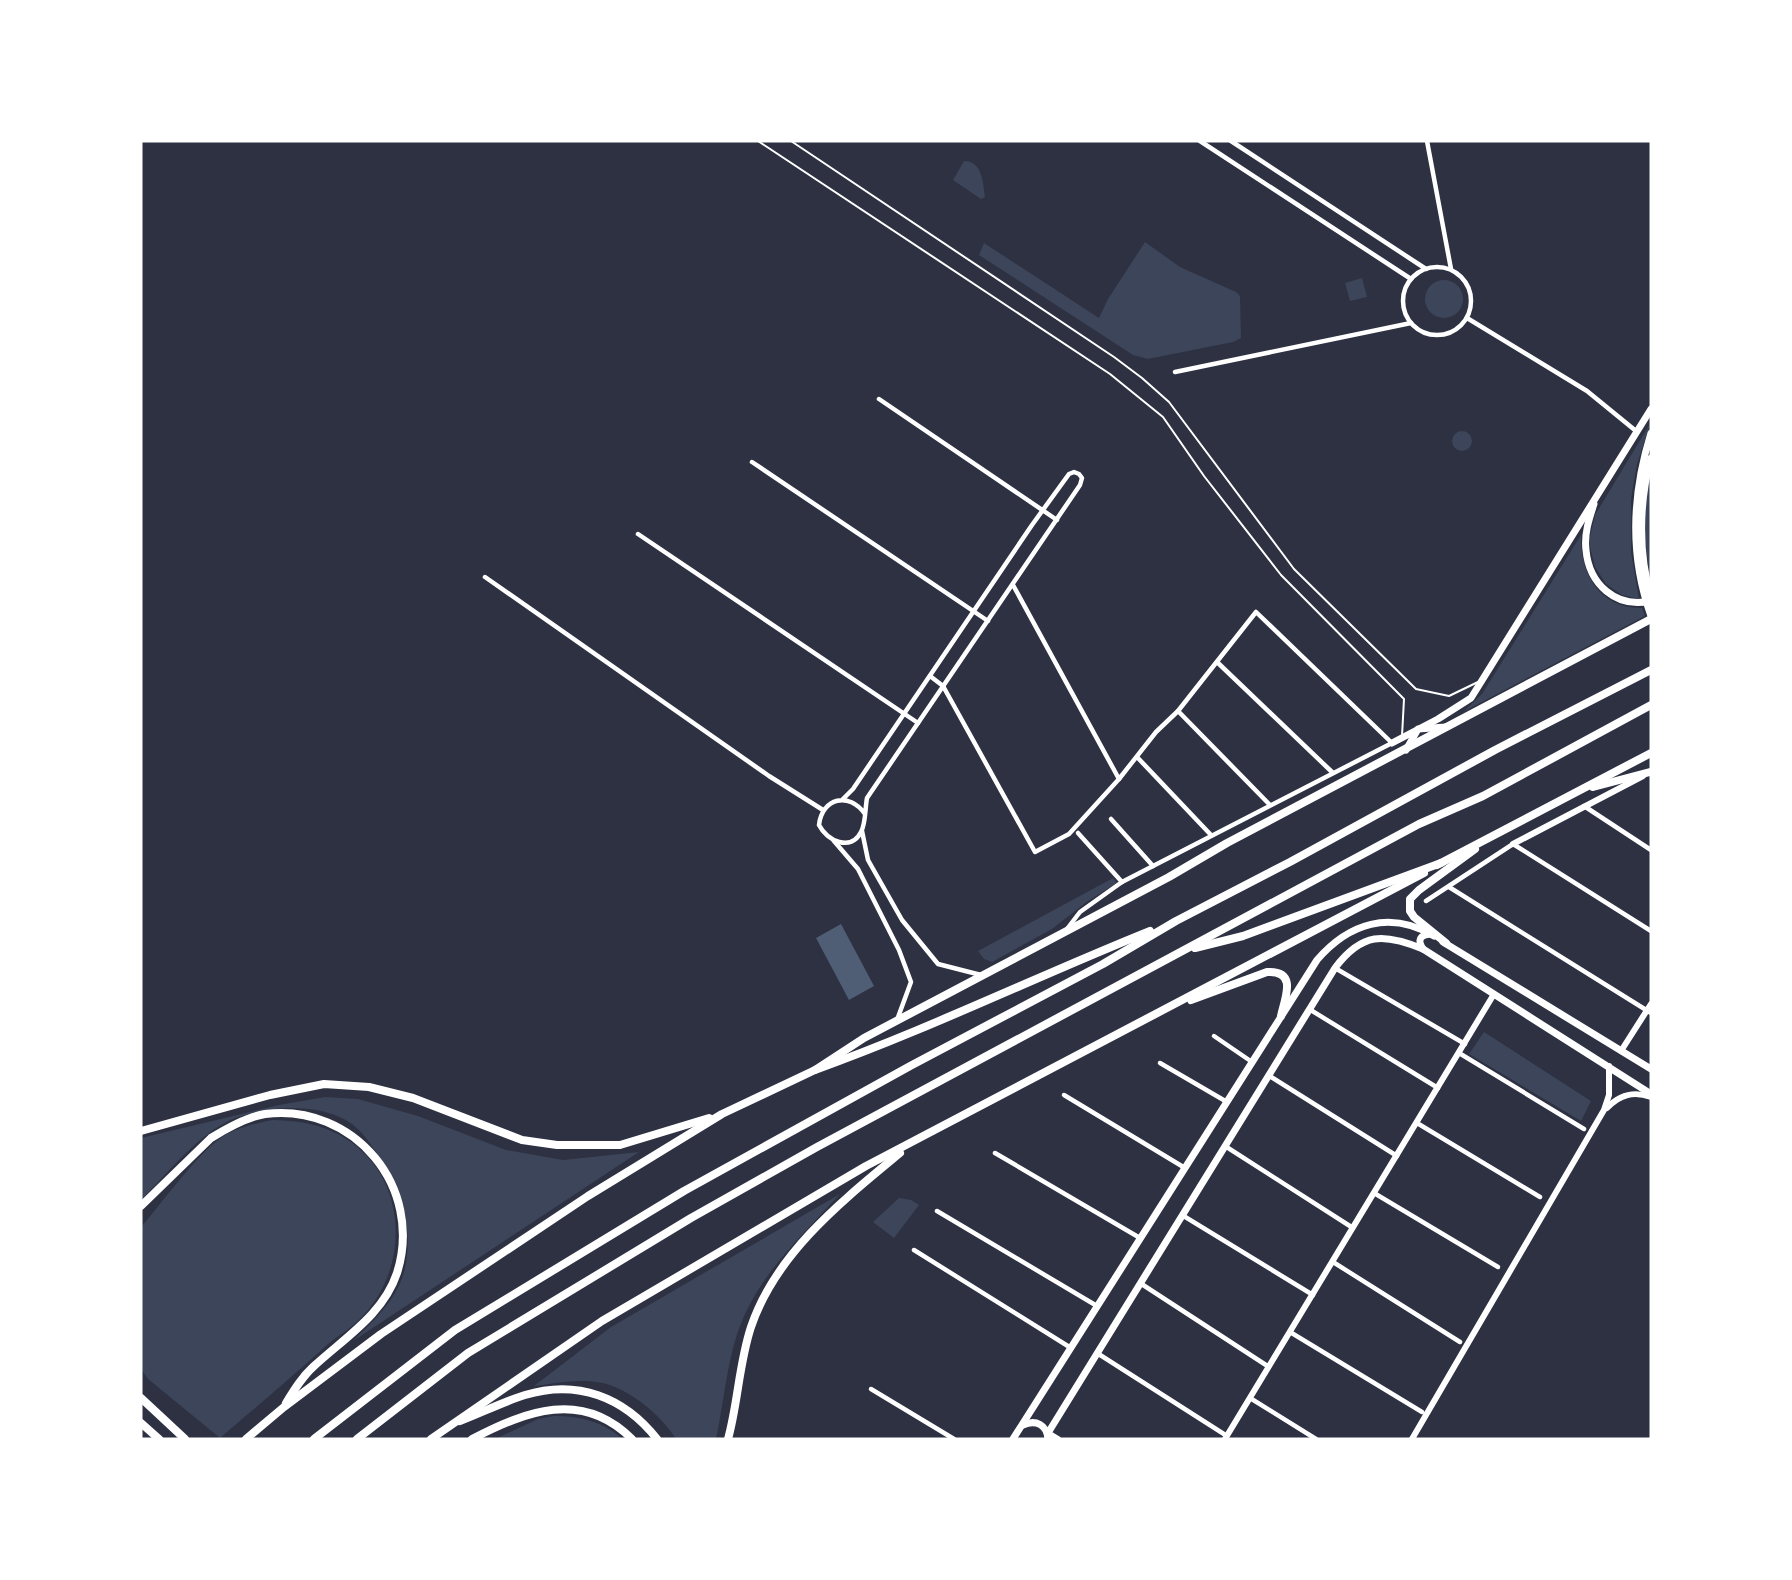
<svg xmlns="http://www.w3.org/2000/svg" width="1792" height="1580" font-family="Quicksand,sans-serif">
<rect width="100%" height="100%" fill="#2d3142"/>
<g fill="#3c4559">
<path d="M964,161C983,161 983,184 985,197L981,199L953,180Z"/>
<path d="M1145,242L1180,267L1236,292L1240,296L1241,338L1233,342L1148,359L1133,355L979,255L984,243L1099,318L1108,299Z"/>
<path d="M1362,278L1367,297L1350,301L1345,283Z"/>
<circle cx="1444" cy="299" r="19"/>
<path d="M1651,422L1637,464L1631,499V552L1639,599L1622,595L1606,584L1595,567L1590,547V537L1595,515Z"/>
<circle cx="1462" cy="441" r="10"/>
<path d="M1651,474V579C1644,545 1642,509 1651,474Z"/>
<path d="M1581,535C1580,573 1599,609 1642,608L1645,616L1463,712L1482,694Z"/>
<path d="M1113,878L1117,883L1088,901L1052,929L992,962L984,959L978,951Z"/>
<path d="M1484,1032L1591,1101L1581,1121L1469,1054Z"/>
<path d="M325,1097L358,1099L418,1116L506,1150L563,1160L639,1152L353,1341C374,1320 398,1299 405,1268C414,1223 400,1183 373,1148C368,1140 360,1130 352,1124C321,1102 267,1105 233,1119C199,1133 168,1173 141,1200V1138L279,1105Z"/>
<path d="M272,1120C315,1120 353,1133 378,1170C408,1218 399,1281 359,1320C349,1330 337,1336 327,1345C292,1377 256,1407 220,1438L148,1379L141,1369V1227C163,1202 200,1149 227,1134C241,1127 257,1123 272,1120Z"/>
<path d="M840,1194C803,1235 760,1273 740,1326C727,1360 724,1403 716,1439H676C662,1416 631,1390 603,1383C581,1378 556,1383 534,1386L611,1327Z"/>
<path d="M899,1198L911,1200L919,1205L894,1238L873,1222Z"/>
<path d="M554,1416C579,1416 603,1421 622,1439H495L538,1419Z"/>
</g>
<path fill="#4f5d75" d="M841,924L874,986L849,1000L816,938Z"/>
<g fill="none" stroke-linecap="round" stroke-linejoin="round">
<g stroke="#fff" stroke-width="2">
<path d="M758,141L1110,374L1163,417L1204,476L1281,575L1404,699L1402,736"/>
<path d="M791,141L1114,357L1142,378L1169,402L1294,569L1416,689L1449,696L1478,682"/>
</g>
<g stroke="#fff" stroke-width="4.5">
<path d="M1200,141L1411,279"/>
<path d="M1231,141L1426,269"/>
<path d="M1427,141L1451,269"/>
<circle cx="1437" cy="301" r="34"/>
<path d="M1467,318L1587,391L1636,431"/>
<path d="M1175,372L1411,323"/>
<path d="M879,399L1057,520"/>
<path d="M752,462L988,621"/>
<path d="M638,534L918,723"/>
<path d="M485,577L769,776L823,810"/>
<path d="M1013,585L1119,779"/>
<path d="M1217,662L1332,772"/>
<path d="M930,676L943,686L1035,852L1069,834L1119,779L1156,732L1178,711L1256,612L1392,743L1122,882L1080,912L1067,929"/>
<path d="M1178,711L1270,805"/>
<path d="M1137,757L1211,835"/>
<path d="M842,800L853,789L1032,525L1069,474L1074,472L1079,474L1082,478L1080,485L867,798C865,808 866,823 861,832C851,852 827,841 819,825C822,798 849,791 865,814"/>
<path d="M1584,806L1651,850"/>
<path d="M1111,819L1153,866"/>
<path d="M862,831L868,860L902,920L938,964L981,975"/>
<path d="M1078,833L1122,882"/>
<path d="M834,841L858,869L899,950L911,982L897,1020"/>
<path d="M1449,887L1651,1013"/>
<path d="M1426,901L1513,844L1651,931"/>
<path d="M1335,968L1465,1044"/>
<path d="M1309,1009L1438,1088"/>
<path d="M1214,1036L1252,1062"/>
<path d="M1459,1053L1584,1129"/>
<path d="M1160,1063L1227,1102"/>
<path d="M1268,1075L1397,1156"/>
<path d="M1064,1095L1185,1168"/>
<path d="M1417,1123L1540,1197"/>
<path d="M1225,1146L1353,1228"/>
<path d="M995,1153L1140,1238"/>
<path d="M1374,1193L1498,1267"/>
<path d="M937,1211L1097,1306"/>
<path d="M1182,1215L1313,1295"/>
<path d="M914,1250L1071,1348"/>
<path d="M1333,1262L1460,1342"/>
<path d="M1140,1283L1269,1367"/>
<path d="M1290,1332L1422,1412"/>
<path d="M1097,1353L1227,1436"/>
<path d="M871,1389L954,1439"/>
<path d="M1250,1398L1316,1439"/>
</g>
<g stroke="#fff" stroke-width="6">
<path d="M1513,844L1643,776"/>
<path d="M1621,1051L1651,1004"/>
<path d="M1607,1108C1620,1094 1634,1091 1651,1097"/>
<path d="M1048,1433L1058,1439"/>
<path d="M1225,1439L1494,994"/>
<path d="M1412,1439L1604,1110L1609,1095V1066"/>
</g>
<g stroke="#fff" stroke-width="7">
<path d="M1651,433C1632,494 1629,555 1651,616"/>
<path d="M1651,458C1639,501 1638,554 1651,596"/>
<path d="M1594,504C1589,519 1584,534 1586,550C1589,584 1616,609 1651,601"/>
<path d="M1392,743L1438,719L1471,698L1651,409"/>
<path d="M1406,750L1418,729L1446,727"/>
<path d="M1443,942L1651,1069"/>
<path d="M1423,949C1417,940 1420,935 1430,934"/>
<path d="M1023,1425C1036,1419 1047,1425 1048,1439"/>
<path d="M1048,1433L1335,968C1362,932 1384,933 1423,949L1651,1094"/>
<path d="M1013,1439L1317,960C1349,923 1390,910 1434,936"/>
</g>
<g stroke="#fff" stroke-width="8">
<path d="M1593,787L1650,772"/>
<path d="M1437,865L1651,753"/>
<path d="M1446,943L1414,917L1410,911V899L1419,890L1475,849"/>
<path d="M1191,1000L1267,972C1298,970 1285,998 1281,1016"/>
<path d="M141,1131L270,1095L324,1084L369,1087L413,1098L522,1140L557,1145H620L709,1118"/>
<path d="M141,1206L211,1138C227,1128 246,1117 265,1114C354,1103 424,1187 397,1273C383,1315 344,1338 313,1367C302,1377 294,1390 286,1403"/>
<path d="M141,1398L185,1439"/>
<path d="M460,1421C481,1413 503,1402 525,1395C577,1379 624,1397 657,1439"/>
<path d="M246,1439L284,1407L381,1334L588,1196L722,1114L815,1070L864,1038L1169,877L1227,843L1651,619"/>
<path d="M431,1439L602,1321L866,1166L1424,873"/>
<path d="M472,1439C526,1411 582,1389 632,1439"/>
<path d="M728,1439C738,1403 739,1363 751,1327C776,1253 842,1201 900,1153"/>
</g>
<g stroke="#fff" stroke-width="8">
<path d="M1195,948L1243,936L1441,863"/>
<path d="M815,1070C929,1029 1038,976 1150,931"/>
<path d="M141,1423L159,1439"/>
<path d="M314,1439L455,1330L684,1191L912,1065L1103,964L1176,921L1290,862L1495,750L1651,670"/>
<path d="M357,1439L468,1353L691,1218L817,1147L1419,824L1483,796L1651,705"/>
</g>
</g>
<rect width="1792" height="1580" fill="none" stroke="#ffffff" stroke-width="285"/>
</svg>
